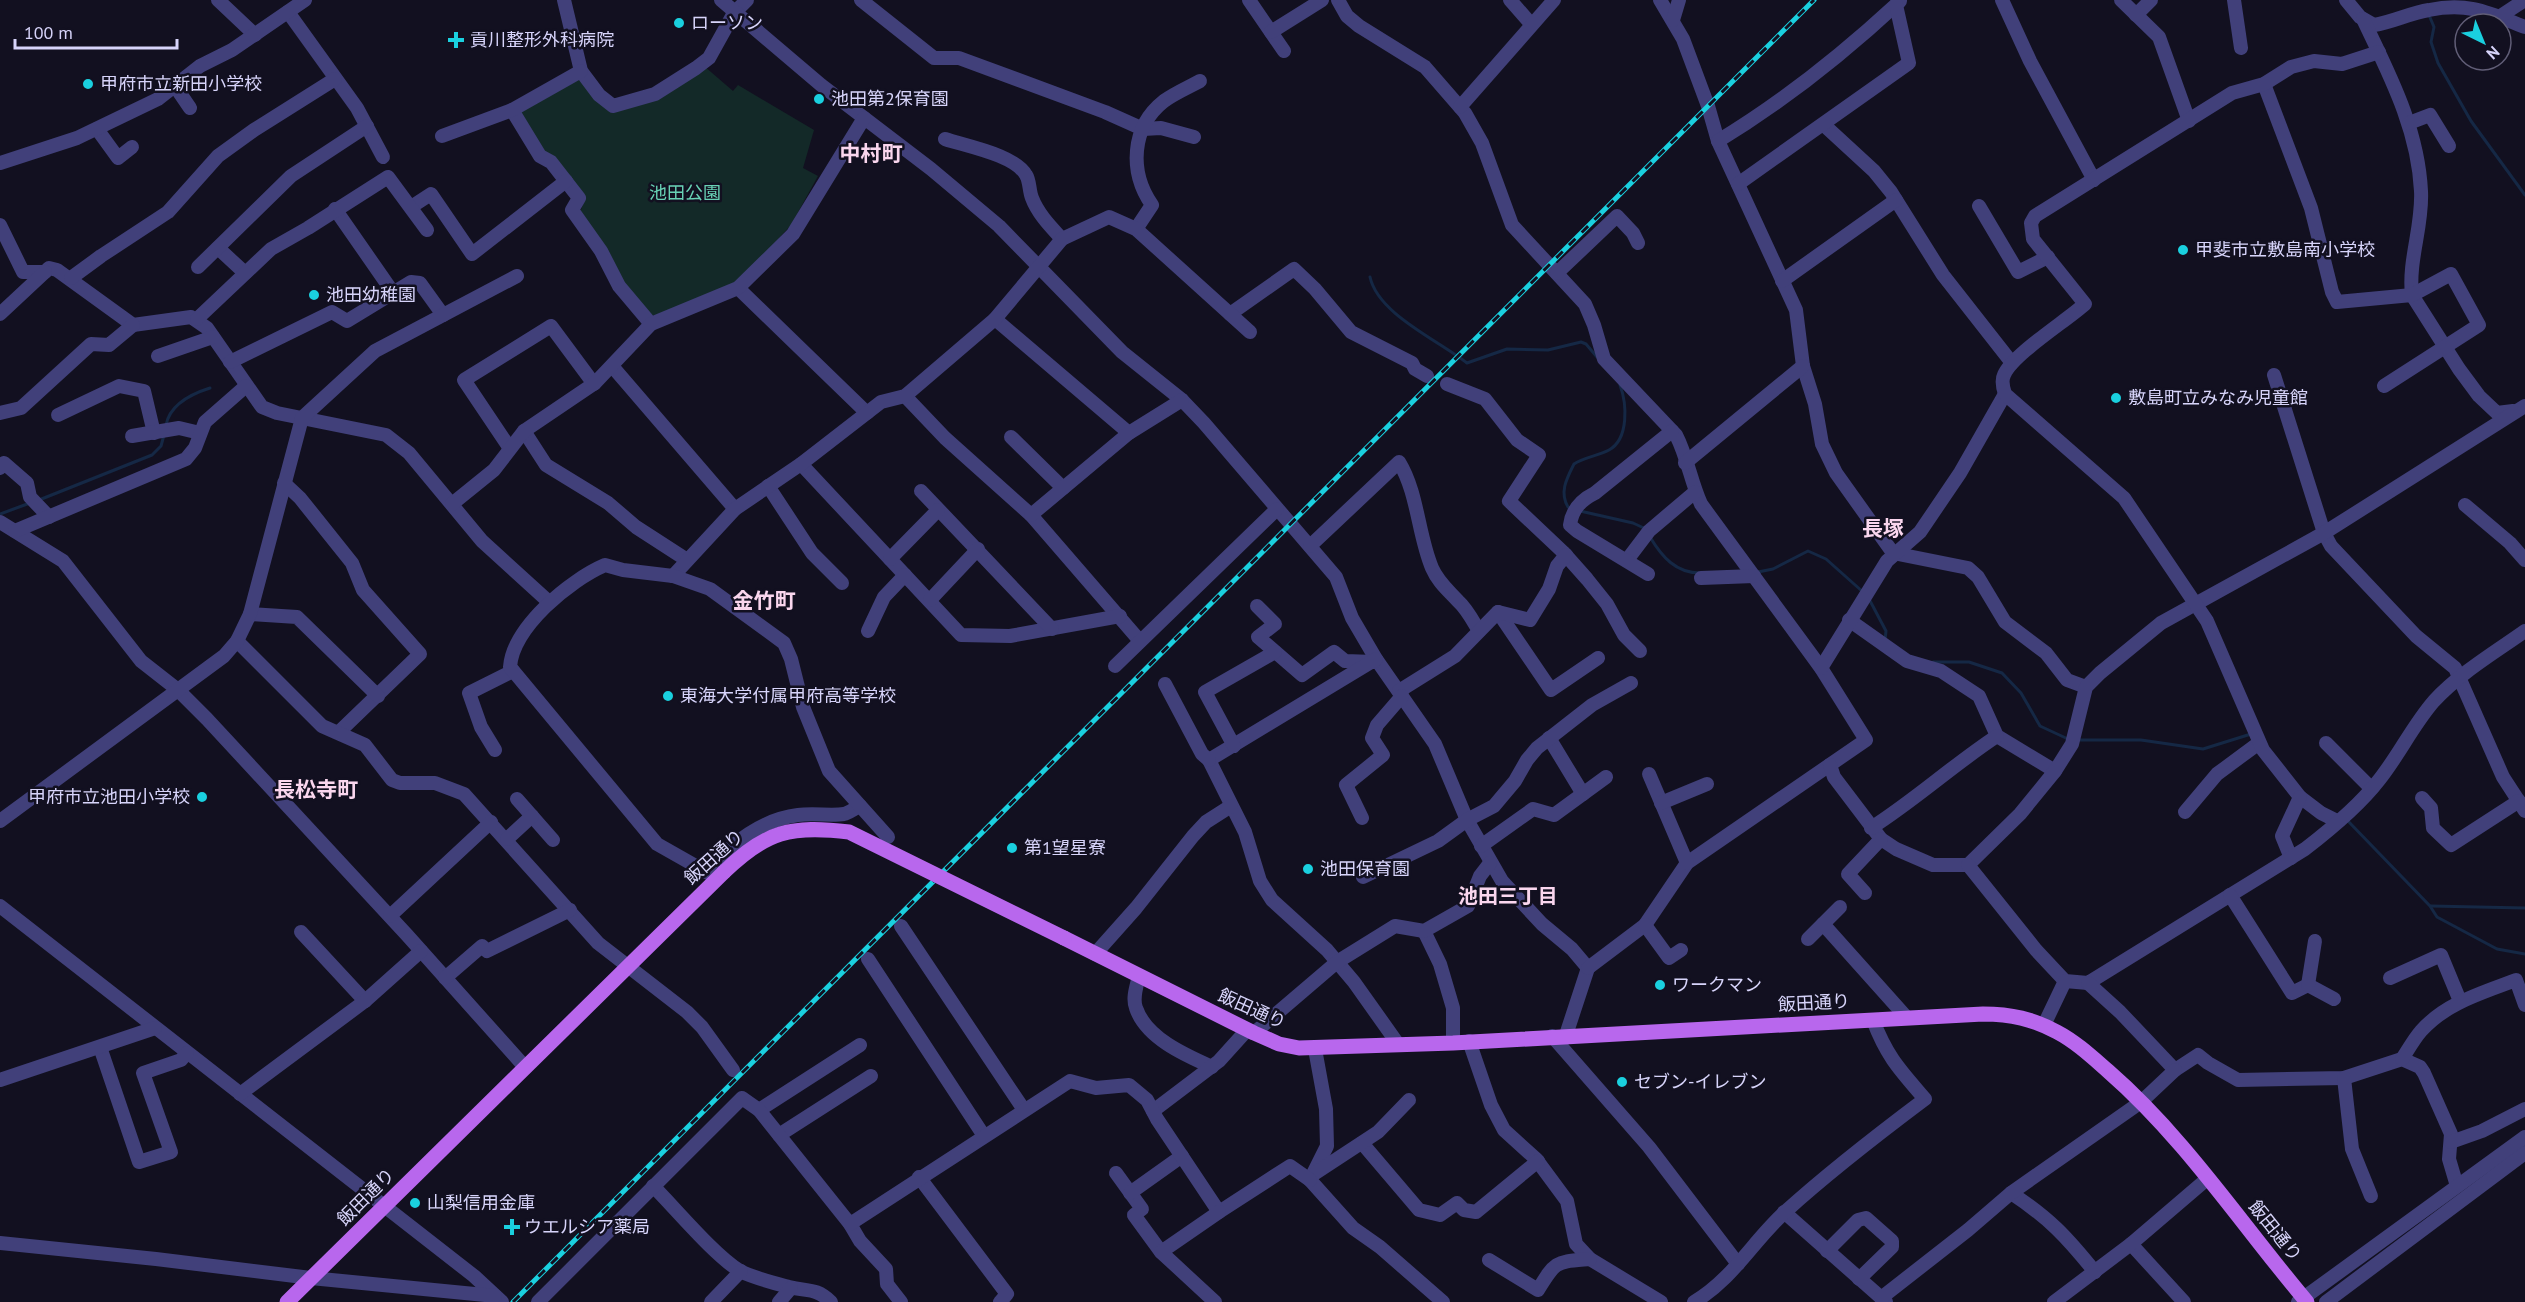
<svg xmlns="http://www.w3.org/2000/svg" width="2525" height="1302" font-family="'PT Sans','Noto Sans JP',sans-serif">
<rect width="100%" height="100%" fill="#121020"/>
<path fill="#132928" d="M704,66L733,91L738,85L814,130L803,168L818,176L791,225L736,285L658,316L652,315L627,288L579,215L585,199L542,152L519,110L577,77L611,113L660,97Z"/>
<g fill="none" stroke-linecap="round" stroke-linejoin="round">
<g stroke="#152845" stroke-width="3">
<path d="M2429,15L2434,27L2431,42L2438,63L2471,121L2525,195"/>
<path d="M1370,277C1378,314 1438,340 1467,363L1507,349L1548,350L1581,342L1586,344L1597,357"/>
<path d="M166,425C170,404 191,394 210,388"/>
<path d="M39,500L152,455L161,446L164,435"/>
<path d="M1571,508L1568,507C1559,492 1567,478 1574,464C1584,457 1598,456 1609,450C1629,439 1627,404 1620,385"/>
<path d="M1580,511L1633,523L1646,529"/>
<path d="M0,514L30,503"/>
<path d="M1650,537C1662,557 1676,573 1700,573"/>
<path d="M1758,572L1773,569L1808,551L1826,559L1863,592"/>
<path d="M1868,597L1886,631L1885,640"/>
<path d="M1933,662H1969L2002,673L2021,693L2040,726L2068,739"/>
<path d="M2077,740H2141L2203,749L2251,734"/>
<path d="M2347,820L2430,906L2437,917L2497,949L2525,954"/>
<path d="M2431,906L2525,908"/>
</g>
<g stroke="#41407a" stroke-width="14">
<path d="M218,0L255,35"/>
<path d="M564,0L581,71L599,95L613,106L655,94L696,68L709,58L734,13L747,0"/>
<path d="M721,0L821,85L931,169L999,226L1122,352L1182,400L1204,423L1336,577L1352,618L1376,659L1435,744L1467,820L1502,881L1542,924L1572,949L1588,968L1566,1035"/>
<path d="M861,0L934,58H959L1105,112L1143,129L1161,128L1194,137"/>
<path d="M1249,0L1284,51"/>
<path d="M1338,0L1347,16L1359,26L1425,67L1465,113L1482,143L1512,225L1585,304L1594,325L1604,359L1676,435C1687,456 1691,482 1701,504L1821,668L1866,740L1687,863L1645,925L1588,968"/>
<path d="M1510,0L1531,24"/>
<path d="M1660,0L1683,39L1708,106L1718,141L1796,310L1803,366L1815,404L1822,444L1836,473L1893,553L1968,568L1978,577L2005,622L2046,653L2067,680L2086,687"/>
<path d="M2002,0L2030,61L2094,180"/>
<path d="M2121,0L2159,37L2189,121"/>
<path d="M2234,0L2241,48"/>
<path d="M2346,0L2360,17L2374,25C2393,22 2410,13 2429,10C2469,2 2489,13 2525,27"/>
<path d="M288,12L357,108L383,157"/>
<path d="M2136,15L2151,0"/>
<path d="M2499,17L2525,0"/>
<path d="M2363,19C2389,74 2418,128 2421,191C2423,226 2408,260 2412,295L2459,369L2479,396L2497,413L2513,411"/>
<path d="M1673,20L1679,0"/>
<path d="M1271,32L1322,0"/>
<path d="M2264,84L2311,208L2332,292L2337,302L2412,295L2451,274L2479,325L2384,386"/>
<path d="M175,86L190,108"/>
<path d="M1460,107L1554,0"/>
<path d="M512,110L540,156L551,162L579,198L572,210L601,251L619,286L651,324"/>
<path d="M2409,123L2430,115L2449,146"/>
<path d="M1824,125L1874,171L1891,192L1943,275L2012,363"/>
<path d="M97,129L118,158L132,147"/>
<path d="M442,136L512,110L581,71"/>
<path d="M945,139C966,146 1015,155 1026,175C1030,181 1029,191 1032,198C1038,214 1051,227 1062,239"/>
<path d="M1718,141C1784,101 1843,54 1900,1"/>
<path d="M0,163L77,138L158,99L200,66L232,50L305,0"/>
<path d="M1738,184L1909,63L1896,5"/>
<path d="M1979,206L2018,272L2048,257"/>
<path d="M411,207L431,194L472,254L566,181"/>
<path d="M335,209L392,291"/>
<path d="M0,225L23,272H45L49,268L57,270L133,325L191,317L207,328L262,407L277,413L386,435L409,453L482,541L549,602"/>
<path d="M1136,229L1152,205C1129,172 1131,127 1164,101C1175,93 1189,87 1200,81"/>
<path d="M218,248L245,273"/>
<path d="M198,267L291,176L367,126"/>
<path d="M1557,273L1617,216L1633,233L1638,243"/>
<path d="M71,278L101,256L168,212L218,156L254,130L335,79"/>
<path d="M1782,281L1896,200"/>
<path d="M738,288L867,413"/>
<path d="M0,314L45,272"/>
<path d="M1230,314L1294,269L1315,289L1351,332L1412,363L1415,369L1427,376"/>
<path d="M197,319L271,249L308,228L388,177L427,230"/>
<path d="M995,319L1129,433"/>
<path d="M158,356L213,337"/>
<path d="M230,362L332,312L347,321L411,282L420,283L443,315"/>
<path d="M612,366L735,509"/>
<path d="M2274,375L2324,533L2331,546L2416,636L2455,668L2503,777L2525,811"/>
<path d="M1447,384L1485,399L1517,440L1539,455L1509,501L1563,552L1587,579L1607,604L1624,635L1640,651"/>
<path d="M905,396L945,438L1031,515L1140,641"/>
<path d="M0,413L21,408L91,344L109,345L133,325"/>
<path d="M58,415L119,386L144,391L154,433"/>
<path d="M524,431L546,465L608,503L636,527L687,560"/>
<path d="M132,436L179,428L200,433"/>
<path d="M1011,437L1063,488"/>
<path d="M509,447L464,380L551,326L594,384"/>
<path d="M1685,463L1803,366"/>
<path d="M801,464L961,635L1010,636L1120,616"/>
<path d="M0,468L4,463L27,483L30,497L49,517"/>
<path d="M284,483L300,498L352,563L363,590L420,654L339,732"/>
<path d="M768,486L812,553L842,583"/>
<path d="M921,491L1052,629"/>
<path d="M452,504L494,470L524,431L595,383L651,324L738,288L793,234L864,118"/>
<path d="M2465,505L2510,543L2525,560"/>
<path d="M1031,515L1129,433L1182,400"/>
<path d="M0,522L63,561L141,661L178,690L207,719L407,935L524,1066"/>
<path d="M15,531L186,459L195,448L205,422L246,386"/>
<path d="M1310,546L1399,462C1418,493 1418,535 1432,568C1438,582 1448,590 1458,601C1467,609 1473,621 1479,631"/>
<path d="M890,559L938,510"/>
<path d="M1627,560L1649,531L1695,492"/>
<path d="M1648,574L1577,531L1570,525C1572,509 1581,500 1595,493L1672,431"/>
<path d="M673,576L735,509L801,464L881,402L905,396L995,319L1062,239L1109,217L1136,229L1250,332"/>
<path d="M1701,578L1754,576"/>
<path d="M930,600L978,549"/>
<path d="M1257,606L1275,624L1258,637L1302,675L1334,652L1345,661L1374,662"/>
<path d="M1498,612L1551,690L1598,658"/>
<path d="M250,614L297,617L378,696"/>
<path d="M1849,620L1907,661L1941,671L1979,696L1997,736L2055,771"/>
<path d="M868,631L884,597L905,575"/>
<path d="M237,641L322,726L365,745L392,780L400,783H435L464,794L598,943L687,1012L702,1027L733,1070"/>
<path d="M1376,659L1209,760L1245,832L1260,881L1272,900L1327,950L1354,982L1398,1044"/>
<path d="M1115,666L1277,509"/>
<path d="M1821,668L1887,561L1920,532L1960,473L2005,394"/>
<path d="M1165,684L1202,754L1209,760"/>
<path d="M1399,691L1455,656L1498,612L1530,620L1549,589L1557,566L1566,555"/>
<path d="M1549,738L1583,794"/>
<path d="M2326,743L2371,788"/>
<path d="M1234,746L1205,692L1275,652"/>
<path d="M495,750L481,727L469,693L513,671"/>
<path d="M1830,765L1834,777L1881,839L1896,849L1933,865H1968L2020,814L2055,771L2072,744L2086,687L2100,673L2161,623L2324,533L2525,406"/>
<path d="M1649,774L1687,863"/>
<path d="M2422,798L2431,808L2433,828L2451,845L2519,801"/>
<path d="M517,799L553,840"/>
<path d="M1661,803L1707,784"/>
<path d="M2185,812L2217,774L2259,743"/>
<path d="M1362,818L1346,785L1383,755L1372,738L1377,725L1402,696"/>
<path d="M0,821L224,656L237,641L250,614L302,418L375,351L517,276"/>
<path d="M2337,821L2321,813L2300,797L2263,750L2207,621L2124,498L2005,394C2003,388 2001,381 2004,375C2012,355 2066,321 2085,304L2033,239L2031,223L2035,216L2232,93L2264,84L2291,67L2314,61L2342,64L2379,52"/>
<path d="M1871,828C1915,800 1953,765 1997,736"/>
<path d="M507,839L532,816"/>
<path d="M1481,846L1533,809L1554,815L1606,777"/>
<path d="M2291,858L2282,836L2300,797"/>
<path d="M1968,865L2036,950L2065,981L2088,983L2305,849C2331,829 2359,806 2379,780C2399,755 2413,725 2434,701C2460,673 2494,653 2525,631"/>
<path d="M705,871C733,845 758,820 798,815C813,813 832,816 844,814C849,813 855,808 860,806"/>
<path d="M1363,877L1438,841L1467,820L1494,806L1515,781L1527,760L1537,748L1592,705L1631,683"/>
<path d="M717,878L657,844L510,667C513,627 570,580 605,565L623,570L673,576L710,589L784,643L791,659L803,707L829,771L888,837"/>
<path d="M1865,893L1848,874L1881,839"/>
<path d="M2230,895L2292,993L2308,985L2334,999"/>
<path d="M0,906L474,1276L502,1302"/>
<path d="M390,916L491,822"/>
<path d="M1823,924L1907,1018"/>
<path d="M1645,925L1669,958L1681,950"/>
<path d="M901,926L1024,1110"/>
<path d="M1424,931L1440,964L1453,1008V1043"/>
<path d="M301,932L365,1001"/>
<path d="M1808,939L1840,907"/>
<path d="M1095,954L1136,908L1193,836L1206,822L1231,806"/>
<path d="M868,959L984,1136"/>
<path d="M1139,976C1137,985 1132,998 1136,1008C1146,1038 1185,1055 1212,1067"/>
<path d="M445,978L482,946L487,951L570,910"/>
<path d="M2390,978L2441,955L2460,1001"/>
<path d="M2088,983L2120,1012L2175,1070L2198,1055L2208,1063L2238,1080L2344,1078L2402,1059L2420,1067L2424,1073L2451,1134L2449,1159L2457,1186"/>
<path d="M2308,985L2315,941"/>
<path d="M2044,1025L2065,981"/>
<path d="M1254,1033L1337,962L1395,926L1424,931L1468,906L1480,876L1490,863"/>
<path d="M1552,1036L1649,1147L1738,1264"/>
<path d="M1469,1041L1491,1105L1504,1130L1536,1159L1567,1201L1576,1244L1590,1259L1661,1302"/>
<path d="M100,1047L139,1162L171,1152L143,1073L181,1060L187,1053"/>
<path d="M1315,1049L1326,1109L1327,1146L1310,1180L1353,1228L1380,1247L1443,1302"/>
<path d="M2402,1059C2408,1050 2414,1039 2421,1031C2446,1003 2482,993 2516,980L2525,1005"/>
<path d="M2344,1078L2352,1149L2371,1196"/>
<path d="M0,1080L155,1028"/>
<path d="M240,1094L365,1001L421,951"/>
<path d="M759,1110L860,1045"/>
<path d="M1153,1111L1219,1061L1247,1030"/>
<path d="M779,1135L871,1076"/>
<path d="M2451,1142L2482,1131L2525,1109"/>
<path d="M1362,1143L1419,1210L1440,1215L1457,1203L1464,1210L1476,1212L1538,1161"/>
<path d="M1116,1173L1142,1209L1134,1215L1161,1252"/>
<path d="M1314,1174L1378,1132L1409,1100"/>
<path d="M919,1177L1007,1294L1000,1302"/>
<path d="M653,1186C676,1209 714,1255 740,1271C754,1278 774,1283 789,1287C808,1292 815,1287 831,1302"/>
<path d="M1130,1193L1182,1156"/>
<path d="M2011,1193C2049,1218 2066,1236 2095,1272"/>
<path d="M1784,1212L1886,1302"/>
<path d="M850,1224L860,1241L886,1269L887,1284L901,1302"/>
<path d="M0,1243L156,1259L311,1278L495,1296"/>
<path d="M2131,1244L2184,1302"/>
<path d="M1827,1251L1858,1220L1866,1218L1892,1241V1247L1859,1279"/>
<path d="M1489,1260L1538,1290C1556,1260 1556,1262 1590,1259"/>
<path d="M1881,1298L1968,1230L2011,1193L2141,1102L2175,1070"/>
<path d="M538,1302L742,1098L759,1110L850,1224L1070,1081L1096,1088L1129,1085L1147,1100L1157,1119L1219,1212L1290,1166L1310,1180"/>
<path d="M711,1302L741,1271"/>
<path d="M779,1302L791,1288"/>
<path d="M1215,1302L1161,1252L1219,1212"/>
<path d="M1694,1302C1732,1280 1753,1241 1785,1212C1830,1171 1877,1135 1925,1099C1900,1070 1887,1057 1873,1020"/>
<path d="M2054,1302L2131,1244L2207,1179"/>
<path d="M2298,1302L2525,1137"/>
<path d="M2326,1302L2525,1153"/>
</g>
<g stroke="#b867ed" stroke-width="15">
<path d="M1064,938L1254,1033L1279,1044L1299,1048L1453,1043L1983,1014C2011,1014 2033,1019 2057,1032C2076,1042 2092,1057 2108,1071C2185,1138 2242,1225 2307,1302"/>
<path d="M287,1302L724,872"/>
</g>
<g stroke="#1ad0df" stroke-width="5">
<path id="rail" d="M513,1302L1814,0"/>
</g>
<use href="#rail" stroke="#121020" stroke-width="3" stroke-dasharray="9" stroke-linecap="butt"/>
<path stroke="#b867ed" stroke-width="15" d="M724,872C766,831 791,825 849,832L1064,938"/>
</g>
<g fill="#1ad0df" stroke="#121020" stroke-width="2">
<circle cx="679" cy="23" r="6"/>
<path d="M453 31h6v6h6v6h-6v6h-6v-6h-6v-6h6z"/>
<circle cx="88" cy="84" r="6"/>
<circle cx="819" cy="99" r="6"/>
<circle cx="2183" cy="250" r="6"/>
<circle cx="314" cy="295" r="6"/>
<circle cx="2116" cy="398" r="6"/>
<circle cx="668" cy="696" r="6"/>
<circle cx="202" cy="797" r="6"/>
<circle cx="1012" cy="848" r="6"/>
<circle cx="1308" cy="869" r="6"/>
<circle cx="1660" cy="985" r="6"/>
<circle cx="1622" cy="1082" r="6"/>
<circle cx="415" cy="1203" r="6"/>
<path d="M509 1218h6v6h6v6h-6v6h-6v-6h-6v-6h6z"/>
</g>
<g text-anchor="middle" stroke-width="5" stroke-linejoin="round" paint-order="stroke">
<g font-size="18" fill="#d7d4fa" stroke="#121020" text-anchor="start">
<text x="691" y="29">ローソン</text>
<text x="470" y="46">貢川整形外科病院</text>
<text x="100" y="90">甲府市立新田小学校</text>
<text x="831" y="105">池田第2保育園</text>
<text x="2195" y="256">甲斐市立敷島南小学校</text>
<text x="326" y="301">池田幼稚園</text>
<text x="2128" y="404">敷島町立みなみ児童館</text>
<text x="680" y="702">東海大学付属甲府高等学校</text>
<text x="190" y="803" text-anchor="end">甲府市立池田小学校</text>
<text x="1024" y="854">第1望星寮</text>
<text x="1320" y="875">池田保育園</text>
<text x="1672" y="991">ワークマン</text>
<text x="1634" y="1088">セブン-イレブン</text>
<text x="427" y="1209">山梨信用金庫</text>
<text x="524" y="1233">ウエルシア薬局</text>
</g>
<g font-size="18" fill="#68d1b5" stroke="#121020">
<text x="685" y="199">池田公園</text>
</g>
<g font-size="18" fill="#d7d4fa" stroke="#121020">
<text transform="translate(714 857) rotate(-42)" y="6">飯田通り</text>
<text transform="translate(1814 1003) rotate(-3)" y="6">飯田通り</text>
<text transform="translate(1252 1009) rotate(24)" y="6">飯田通り</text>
<text transform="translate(366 1197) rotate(-45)" y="6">飯田通り</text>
<text transform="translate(2275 1231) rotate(51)" y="6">飯田通り</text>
</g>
<g font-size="20" font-weight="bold" fill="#fad6ee" stroke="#121020">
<text x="1508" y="903">池田三丁目</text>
</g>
<g font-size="21" font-weight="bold" fill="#fad6ee" stroke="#121020">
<text x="871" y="161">中村町</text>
<text x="1883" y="536">長塚</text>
<text x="764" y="608">金竹町</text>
<text x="316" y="797">長松寺町</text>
</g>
</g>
<g transform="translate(2483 42) rotate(137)"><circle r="28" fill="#121020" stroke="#615e77" stroke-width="1.5"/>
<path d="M0-4.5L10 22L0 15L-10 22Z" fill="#1ad0df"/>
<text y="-9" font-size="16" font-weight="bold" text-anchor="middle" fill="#d7d4fa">N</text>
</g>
<path d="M15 39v9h162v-9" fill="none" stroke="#d7d4fa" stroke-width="3"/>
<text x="24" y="39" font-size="18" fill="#d7d4fa" stroke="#121020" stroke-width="4.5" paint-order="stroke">100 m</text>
</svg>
